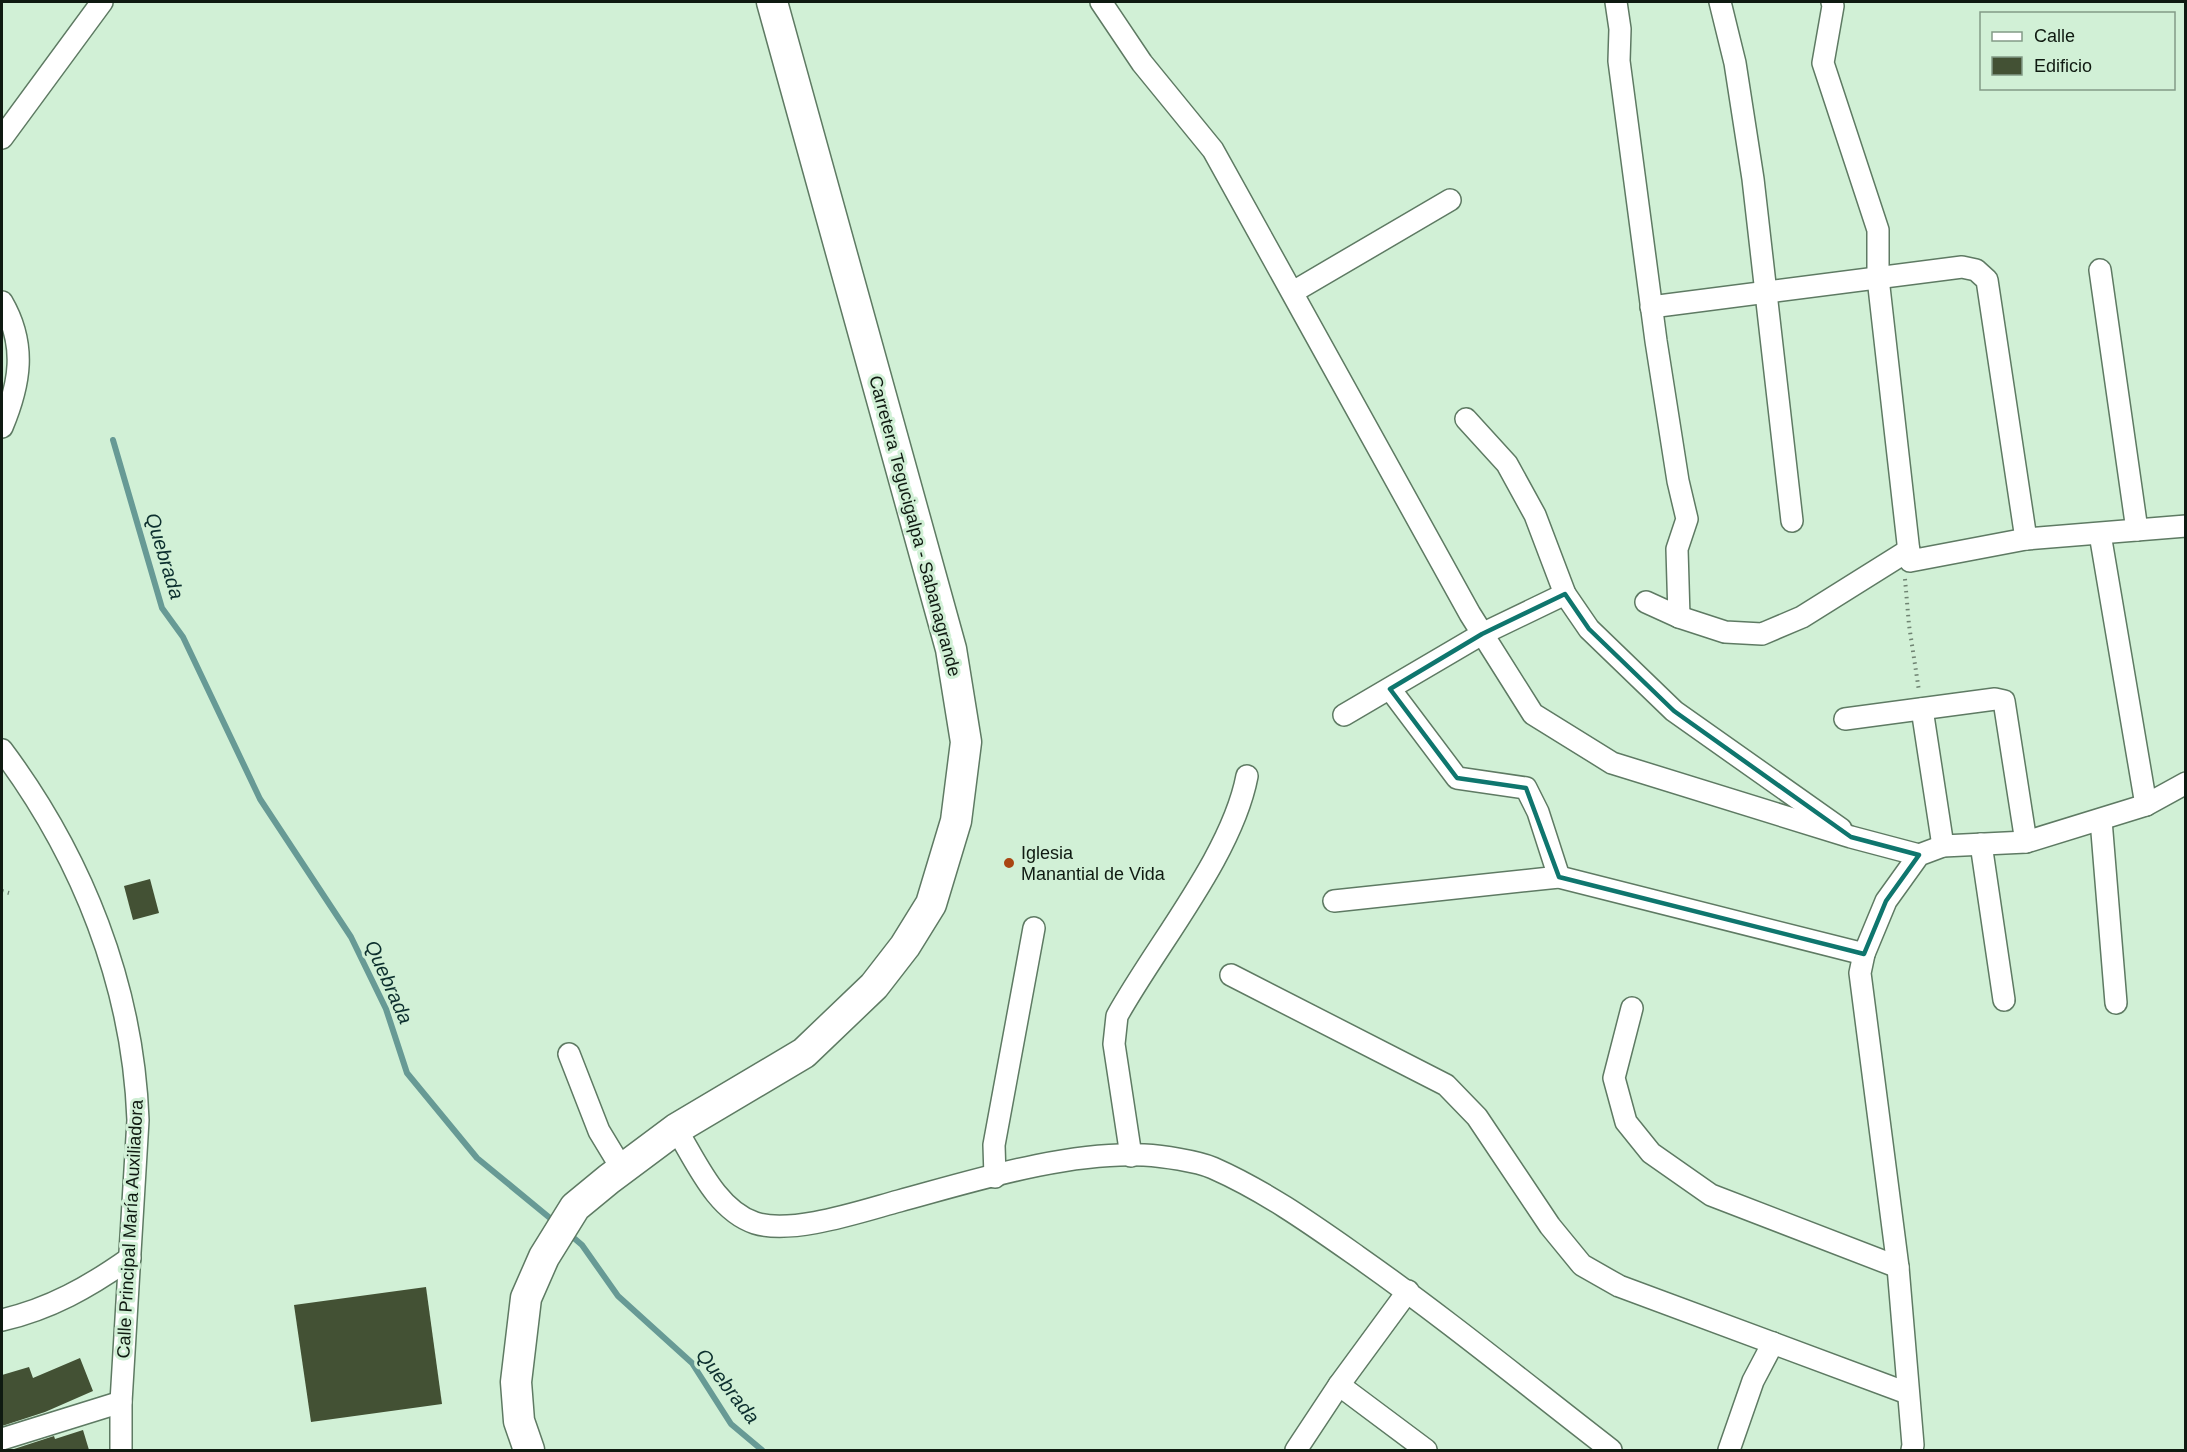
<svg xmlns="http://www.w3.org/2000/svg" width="2187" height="1452" font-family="Arial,sans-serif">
<rect width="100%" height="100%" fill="#d1f0d6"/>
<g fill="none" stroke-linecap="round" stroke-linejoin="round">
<g stroke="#679a95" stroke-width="6">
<path d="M113,440L162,608L183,637L260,799L351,937L386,1009L407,1073L477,1158L556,1223"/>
<path d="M568,1233L582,1245L618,1296L692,1363L731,1424L762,1450"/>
</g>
</g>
<g fill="#435134">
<path d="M150,879L159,913L133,920L124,886Z"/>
<path d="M426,1287L442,1404L311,1422L294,1305Z"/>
<path d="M80,1358L93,1391L45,1412L2,1426V1375L29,1367L33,1378Z"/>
<path d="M83,1430L89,1450H11L54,1436L55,1439Z"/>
</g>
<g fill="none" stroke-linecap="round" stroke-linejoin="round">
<g stroke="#5e7a63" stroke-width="24">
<g id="minor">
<path d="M1101,2L1142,63L1213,150L1470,614L1533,714L1612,763L1851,837L1919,855"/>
<path d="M1616,2L1620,29L1619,61L1656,341L1678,481L1687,519L1677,549L1679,617"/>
<path d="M1720,2L1735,63L1753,179L1792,521"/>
<path d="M1832,2L1833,6L1823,63L1878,230V278L1910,561L2026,539L2186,526"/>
<path d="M2,138L102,2"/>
<path d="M2100,270L2137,530"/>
<path d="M1293,292L1450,200"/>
<path d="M2,302C27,345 20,384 2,427"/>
<path d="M1651,307L1962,267L1976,270L1987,280L2026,539"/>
<path d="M1466,419L1507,464L1535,515L1565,594L1589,629L1674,711L1841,829"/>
<path d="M2100,534L2146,805"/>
<path d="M1646,602L1679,617L1725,632L1762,634L1802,617L1909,550"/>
<path d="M1390,689L1457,778L1526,788L1538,812L1559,877"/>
<path d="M1922,709L1943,846"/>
<path d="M1344,715L1482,634L1565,594"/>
<path d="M1845,719L1995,699L2004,701L2026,842"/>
<path d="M2,750C82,857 133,985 138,1120L121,1402V1450"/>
<path d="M2101,820L2116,1003"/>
<path d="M1981,844L2004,1000"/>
<path d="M1334,901L1559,877L1864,954"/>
<path d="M1231,975L1446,1085L1477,1117L1550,1226L1582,1265L1619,1286L1907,1393"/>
<path d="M1632,1008L1614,1078L1626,1122L1651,1153L1711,1195L1898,1267"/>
<path d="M569,1054L599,1131L622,1169"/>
<path d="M676,1129C696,1161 716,1210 755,1223C792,1235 862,1211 899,1201C973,1181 1067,1151 1144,1155C1162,1156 1197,1161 1213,1168C1265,1191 1310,1223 1357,1256C1444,1317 1527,1385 1611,1450"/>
<path d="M1131,1156L1114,1044L1117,1016C1157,944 1232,855 1247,776"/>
<path d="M995,1177L994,1145L1034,928"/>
<path d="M2,1320C50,1309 89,1287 130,1258"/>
<path d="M1339,1385L1426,1450"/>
<path d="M2,1439L121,1402"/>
<path d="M1296,1450L1339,1385L1408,1291"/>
<path d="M1729,1450L1753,1381L1773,1343"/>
<path d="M1912,1450L1913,1445L1898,1267L1860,973L1864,954L1886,901L1919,855L1943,846L2026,842L2146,805L2186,783"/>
</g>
</g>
<g stroke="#5e7a63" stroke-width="33">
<path id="highway" d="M529,1450L519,1421L516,1382L526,1298L544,1257L575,1207L609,1179L676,1129L804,1053L874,986L905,946L931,904L956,821L966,742L951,649L772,2"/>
</g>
<g stroke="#6f8372" stroke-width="4" stroke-dasharray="1.5 4.5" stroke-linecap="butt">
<path d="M1905,579L1909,625L1919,691"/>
<path d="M2,891L9,893"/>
</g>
<use href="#minor" stroke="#fff" stroke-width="21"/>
<use href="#highway" stroke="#fff" stroke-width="30"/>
</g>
<path fill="none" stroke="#0f766e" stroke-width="4.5" stroke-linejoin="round" d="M1565,594L1589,629L1674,711L1851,837L1919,855L1886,901L1864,954L1559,877L1526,788L1457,778L1390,689L1482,634Z"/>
<circle fill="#a94512" stroke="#d1f0d6" stroke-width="2" cx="1009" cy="863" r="6"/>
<g text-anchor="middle" stroke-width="6" stroke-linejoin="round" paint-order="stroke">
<g font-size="18" fill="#0f1a11" stroke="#d1f0d6">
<text transform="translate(915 526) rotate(75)" y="6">Carretera Tegucigalpa - Sabanagrande</text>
<text transform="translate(130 1229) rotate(-87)" y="6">Calle Principal María Auxiliadora</text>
</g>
<g font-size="18" fill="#0f1a11" stroke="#d1f0d6" text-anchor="start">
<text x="1021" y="859">Iglesia<tspan x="1021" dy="21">Manantial de Vida</tspan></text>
</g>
<g font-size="20" font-style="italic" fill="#0c2f2e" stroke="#d1f0d6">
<text transform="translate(165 556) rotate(73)" y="7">Quebrada</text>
<text transform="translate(389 982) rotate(66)" y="7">Quebrada</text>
<text transform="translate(728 1386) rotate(52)" y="7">Quebrada</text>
</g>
</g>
<rect width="2187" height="1452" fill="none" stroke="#0f1a11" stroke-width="6"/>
<rect x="1980" y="12" width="195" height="78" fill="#d1f0d6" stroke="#839a87" stroke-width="1.5"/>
<rect x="1992" y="32" width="30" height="9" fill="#ffffff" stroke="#839a87" stroke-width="1.5"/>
<text x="2034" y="42" font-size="18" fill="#0f1a11">Calle</text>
<rect x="1992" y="57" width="30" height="18" fill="#435134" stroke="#839a87" stroke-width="1.5"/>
<text x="2034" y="72" font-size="18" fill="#0f1a11">Edificio</text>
</svg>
